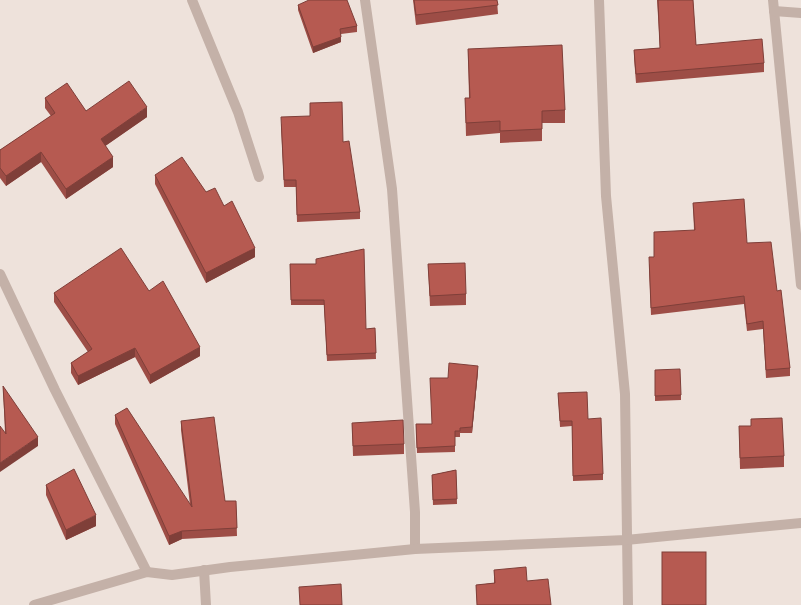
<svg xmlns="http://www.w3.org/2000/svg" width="801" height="605" font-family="Commissioner,sans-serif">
<rect width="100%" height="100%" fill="#eee2db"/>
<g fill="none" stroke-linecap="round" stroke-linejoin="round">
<g stroke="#c4b1a8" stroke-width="10">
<path d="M192,0L238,112L259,177"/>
<path d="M365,0L392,189L415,512V549"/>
<path d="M599,0L606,196L625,394L628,605"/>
<path d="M773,0L801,285"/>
<path d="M774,11L801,13"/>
<path d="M0,274L55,390L147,572"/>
<path d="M204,570L206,605"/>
<path d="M34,605L147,572L172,575L230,567L415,549L626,540L801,523"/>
</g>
</g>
<g fill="#9d4d46">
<path d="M413,0H497L498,14L416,25Z"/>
<path d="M657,0H693L696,45L764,63V72L636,83L634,58V50L660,48Z"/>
<path d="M298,5L357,26V32L341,34V42L313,53L298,10Z"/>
<path d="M468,49L565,110V123H542V141L500,143V133L466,136L465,98H469Z"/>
<path d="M45,98L86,111L147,117L105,146L113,167L66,199L41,162L6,186L0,178V150L51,116L45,108Z"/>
<path d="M281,124L343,142L360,212V219L297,222L296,187H284Z"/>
<path d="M155,175L206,192L224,206L255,257L206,283L155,184Z"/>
<path d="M693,203L747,243L777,291L790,368V376L766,378L763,329L747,331L744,304L651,315L649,265L654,257L694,230Z"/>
<path d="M316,259L366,329L375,328L376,359L327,361L324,305H291L290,264H316Z"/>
<path d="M428,264L466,294V305L430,306Z"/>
<path d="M149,291L200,356L150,384L135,357L78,385L71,373V363L88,352L54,302V293Z"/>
<path d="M655,370L681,395V400L655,401Z"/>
<path d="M478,371L472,433H460V437H455V452L417,453L416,424H432L448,378Z"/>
<path d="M3,386L38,446L5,433Z"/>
<path d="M558,393L603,474V480L573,481L572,426L560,427Z"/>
<path d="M115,415L190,505L181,430V421L225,501H236L237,536L182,539L169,545L115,424Z"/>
<path d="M352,423L404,444V454L353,456Z"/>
<path d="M739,426L784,456V467L740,469Z"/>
<path d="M456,470L457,504L433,505L432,475Z"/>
<path d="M46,485L96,526L66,540L46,495Z"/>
<path d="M494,570L527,581L551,605H477L476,585L494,583Z"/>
</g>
<g fill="#7f3f39">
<path d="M341,37V42L313,53V47Z"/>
<path d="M147,107V117L101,149V139Z"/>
<path d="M41,152V162L6,186V176Z"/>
<path d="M113,157V167L66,199V189Z"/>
<path d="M255,248V257L206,283V273Z"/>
<path d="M200,347V356L150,384V375Z"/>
<path d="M135,348V357L78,385V376Z"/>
<path d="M478,366V371L472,433V427Z"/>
<path d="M38,437V446L0,472V463Z"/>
<path d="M96,515V526L66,540V530Z"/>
<path d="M182,531V539L169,545V536Z"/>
</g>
<g fill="#b65a51" stroke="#7f3f39">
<path d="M309,0H347L357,26L340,29L341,37L313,47L298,5Z"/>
<path d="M414,0H497L498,5L416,15Z"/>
<path d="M658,0H693L696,45L762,39L764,63L636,74L634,50L660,48Z"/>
<path d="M562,45L565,110L542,111V129L500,131V121L466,123L465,98H470L468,49Z"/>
<path d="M129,81L147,107L101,139L113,157L66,189L41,152L6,176L0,168V150L55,113L45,98L67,83L86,111Z"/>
<path d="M342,102L343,142L349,141L360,212L297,215L296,180H284L281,117L310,116V103Z"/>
<path d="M182,157L206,192L215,188L224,206L232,201L255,248L206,273L155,175Z"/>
<path d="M744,199L747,243L771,242L777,291L781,290L790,368L766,370L763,321L747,324L744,296L651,308L649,257H654V232L695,230L693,203Z"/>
<path d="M121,248L149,291L163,281L200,347L150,375L135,348L78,376L71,363L92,349L54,293Z"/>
<path d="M364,249L366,329L375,328L376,353L327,355L324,300H291L290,264H316V259Z"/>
<path d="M465,263L466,294L430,296L428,264Z"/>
<path d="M449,363L478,366L472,427L460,428V431H455V446L417,448L416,424H432L430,378H448Z"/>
<path d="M680,369L681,395L655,396V370Z"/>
<path d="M3,386L38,437L0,463V426L6,434Z"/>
<path d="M587,392L588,419L601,418L603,474L573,476L572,421H560L558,393Z"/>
<path d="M127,408L192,507L181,421L214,417L225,501H236L237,528L182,531L169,536L115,415Z"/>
<path d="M782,418L784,456L740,458L739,426H751V419Z"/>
<path d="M403,420L404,444L353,446L352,423Z"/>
<path d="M74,469L96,515L66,530L46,485Z"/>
<path d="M456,470L457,499L433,500L432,475Z"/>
<rect x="662" y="552" width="44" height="53"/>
<path d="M526,567L527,581L548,579L551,605H477L476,585L495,583L494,570Z"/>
<path d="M341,584L342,605H300L299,587Z"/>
</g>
</svg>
